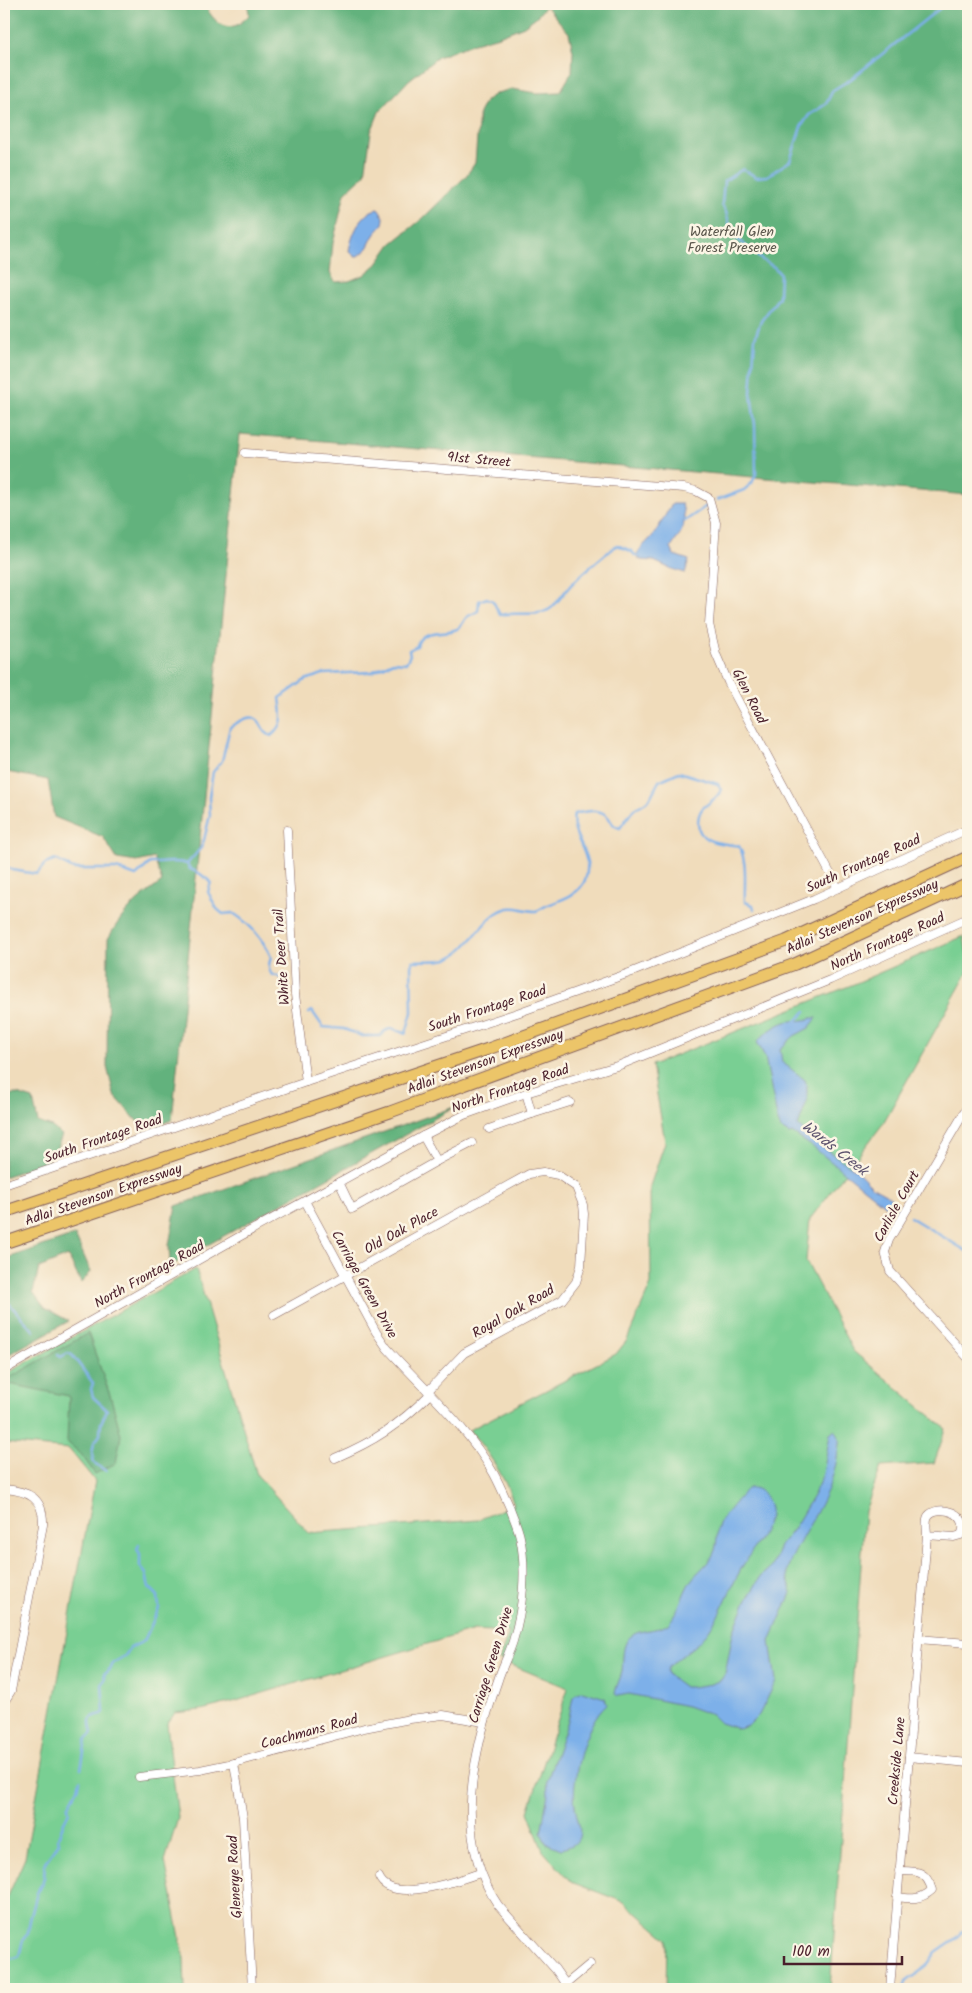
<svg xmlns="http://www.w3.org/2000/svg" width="972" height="1993" font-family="Kalam,sans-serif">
<rect width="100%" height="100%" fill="#fcf5e5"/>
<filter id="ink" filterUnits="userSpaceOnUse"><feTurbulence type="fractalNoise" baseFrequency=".02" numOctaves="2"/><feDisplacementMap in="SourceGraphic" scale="10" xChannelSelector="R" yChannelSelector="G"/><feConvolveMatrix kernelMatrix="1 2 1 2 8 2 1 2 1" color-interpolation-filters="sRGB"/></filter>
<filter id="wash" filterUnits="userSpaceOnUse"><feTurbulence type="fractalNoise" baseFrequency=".0096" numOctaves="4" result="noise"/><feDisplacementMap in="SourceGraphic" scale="20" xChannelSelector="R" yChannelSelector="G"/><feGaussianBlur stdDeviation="1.12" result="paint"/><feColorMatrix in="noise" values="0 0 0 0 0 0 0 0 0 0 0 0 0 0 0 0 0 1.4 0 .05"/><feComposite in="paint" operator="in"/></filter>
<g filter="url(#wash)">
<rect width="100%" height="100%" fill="#f0dcbb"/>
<path fill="#79cf93" stroke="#62775f" d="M964,936L968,960V972L882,1125L810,1219L806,1261L853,1351L946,1429L934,1463L881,1467L865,1511L830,1989H666L667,1939L624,1902L571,1882L543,1851L528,1812L568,1688L499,1660L509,1632L474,1630L233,1702L201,1710L175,1713L167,1724L178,1818L165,1861L184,1958L185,1989H4V1905L25,1858L95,1481L69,1449L4,1443V1375L196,1269L257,1475L309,1533L478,1520L514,1504C505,1477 488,1451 469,1430L616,1354L627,1340L651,1284L650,1186L665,1142L652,1065L854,984Z"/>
<g fill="#62b27d" stroke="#566854" fill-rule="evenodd">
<path d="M4,4H204C210,14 220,32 237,25C241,23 246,18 249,15L248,7L253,4H968V495L240,434L172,1120L145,1130L114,1095L107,1067L108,939C123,911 137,900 162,882L154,858L137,862L117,859L103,837L54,817L48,780L7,772L4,769ZM546,6L569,33L573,51L572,72L560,92L537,93L512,89L497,93L486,100L479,113L475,163L466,176L422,219L391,244L377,264L364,275L349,281L335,282L330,273L333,243L345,193L365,174L371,132L379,112L409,80L438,57L474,43L499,36L524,26L536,17Z"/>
<path d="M17,1094L33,1099L38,1122L52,1127L62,1135L57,1148L46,1162L4,1177V1095Z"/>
<path d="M457,1106L170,1266L169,1245L176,1206Z"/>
<path d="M75,1235L91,1272L81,1283L68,1256L39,1268L33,1292L45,1308L69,1321L4,1357V1259Z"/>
<path d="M88,1333L111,1398L121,1435L116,1463L95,1474L81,1454L67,1442L69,1396L4,1383V1381Z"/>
</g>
<g fill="#7db0e9" stroke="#64688a">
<path d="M378,209L384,217C384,227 379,228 374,235C368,245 368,252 355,257L349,251C351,237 361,211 378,209Z"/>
<path d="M672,504H682C687,527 683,529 671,548L674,555L689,560L685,573L669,568L654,561L641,560L636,556C642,544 650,541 656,531C662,522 666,513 672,504Z"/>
<path d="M812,1018H817L809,1028L794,1036L780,1049L782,1062L805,1080L807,1086V1101L798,1126L828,1151L856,1170L873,1187L891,1197L899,1208L896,1212H893L813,1147L792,1133L789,1134L781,1129L778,1122L765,1057L757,1042C763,1034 781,1021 791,1021C799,1020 804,1021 812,1018Z"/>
<path d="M835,1430C841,1436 839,1444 838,1451C833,1497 804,1527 788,1567C784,1577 791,1583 791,1593L770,1641L776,1681L759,1715L748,1726L739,1729L720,1723L712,1715L687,1706L629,1694L618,1696L615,1694C616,1686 620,1680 622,1672C624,1653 620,1635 644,1631C652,1629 663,1629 669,1623C679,1611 682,1595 690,1582C697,1571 711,1563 715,1550C718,1541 716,1532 719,1524C720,1520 745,1490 747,1489C762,1483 772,1504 770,1516C765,1535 750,1552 741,1569C728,1592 720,1619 702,1639C695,1647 668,1664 667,1671L668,1675L684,1687H691L711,1684L721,1680L725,1674L733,1633L745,1603L761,1576L773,1565L780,1546L794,1528L813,1496L823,1474L830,1434Z"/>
<path d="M582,1691L605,1698L607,1704C585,1722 571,1779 575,1806C576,1816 582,1827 579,1837C577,1845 568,1847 561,1849L546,1843L541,1833L548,1793L547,1781L568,1721L573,1697L577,1693Z"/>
</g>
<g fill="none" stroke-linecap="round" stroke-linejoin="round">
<g stroke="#7db0e9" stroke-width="2.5">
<path d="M717,500L744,490L752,483L756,474L755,425L751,393L755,338L761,321L779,297L780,274L774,267L762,260L732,234L726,212L722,205L724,181L743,169L756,177L767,176L790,161L801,127L809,115L826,104L833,90L851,79L945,4"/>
<path d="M685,521L708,505"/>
<path d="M187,864L201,848L204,840L210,815L209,797L213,772L222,761L230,727C239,722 252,711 260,723C264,730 264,732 271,736C286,724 282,715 280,698L305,680L323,674L372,672L393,662L406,663L410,655L409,650L417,646C420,628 444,635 457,629C463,626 463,620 467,617C470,615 475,613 478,611L479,601L487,598L493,601L500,615C516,611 535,618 550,609C558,603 563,593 570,586C584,571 601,558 617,545L631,551L636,556"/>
<path d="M187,864L190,869L199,873L211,882L208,892L217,909L223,914L233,913C249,923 264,940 271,957C269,965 267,968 272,975C279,976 284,977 285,985"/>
<path d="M4,865L12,870L37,874L45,864L56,860L73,869H117L136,876L150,863C163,864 174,859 187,864"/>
<path d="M309,1013L312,1011L323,1027L344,1029L362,1036H380L385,1031L392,1028L398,1031L406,1033L412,1012L411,966L413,961C423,960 437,962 447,959C468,953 483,916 505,909C516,905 524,911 535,911C539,911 544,906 548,905C561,900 580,894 585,880C595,853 569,838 574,814C583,812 598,808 606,815C612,820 611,826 620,828L633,810L649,800L659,781L679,772L718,784L721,790C717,800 708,802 702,809C699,813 698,819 698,824C699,845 725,843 739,846C748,863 744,884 745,902L753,905L754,909"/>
<path d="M794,1023L806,1011"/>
<path d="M910,1217L968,1252"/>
<path d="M4,1298L34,1331"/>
<path d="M58,1355L61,1357L68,1353L72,1355L93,1383L91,1389L93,1397L107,1410L101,1423L100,1435L94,1443L92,1453L94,1463L106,1471"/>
<path d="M81,1769L86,1740L92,1733C88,1718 89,1717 102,1714L104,1712L102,1685L105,1679L104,1674L111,1668L113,1663L125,1656L130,1648L144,1641L159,1608L158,1596L149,1587L146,1574L140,1566V1554L137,1549L139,1545"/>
<path d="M4,1962L6,1959L14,1958L19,1956L23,1940L28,1933L30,1920L37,1893L44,1878L45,1862L59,1843L58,1838L64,1822L69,1812L68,1807L78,1789L80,1780"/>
<path d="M904,1989L906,1981L925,1968L936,1952L955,1939L968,1925"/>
</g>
</g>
</g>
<g filter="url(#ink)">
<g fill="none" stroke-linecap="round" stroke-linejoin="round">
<g stroke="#84615d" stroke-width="9">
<g id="minor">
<path d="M245,453L684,488L696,491L709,498L716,523L709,624L716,654L728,682L838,888"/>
<path d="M287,830L295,994L306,1082"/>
<path d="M968,1106L889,1240L885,1252L890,1271L968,1358"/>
<path d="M532,1114L570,1102"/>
<path d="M489,1129L532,1114L526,1093"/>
<path d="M437,1161L472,1143"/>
<path d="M339,1182L352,1209L437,1161L423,1136"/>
<path d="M4,1185L306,1082L517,1013L632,972L814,899L968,829"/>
<path d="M305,1201L376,1332L387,1348C423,1388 467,1426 494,1474C500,1485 505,1497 510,1508C513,1517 518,1527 520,1537C527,1570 523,1608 513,1641C509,1654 502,1667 498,1680C473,1752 452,1837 498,1905L555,1969L569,1989"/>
<path d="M274,1315L529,1174L543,1172L558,1175L576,1187L583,1205L584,1214L581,1266L576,1282L562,1300L464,1353L428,1391"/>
<path d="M4,1370L237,1238L423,1136L464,1115L526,1093L620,1065L830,980L968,918"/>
<path d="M335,1458C375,1441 399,1425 430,1394"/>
<path d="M4,1489C28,1491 44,1497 43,1525L11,1691L4,1702"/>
<path d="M918,1639L968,1643"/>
<path d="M909,1757L968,1763"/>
<path d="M234,1763L243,1818L252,1989"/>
<path d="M139,1777L200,1770L234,1763L364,1728L410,1719L443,1715L484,1722"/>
<path d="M379,1877C391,1905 460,1880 480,1873"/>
<path d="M897,1897C911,1899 921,1900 932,1890C926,1870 917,1871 899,1871"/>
<path d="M560,1989L590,1964"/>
<path d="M890,1989L927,1535C927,1529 925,1521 928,1516C938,1503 972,1513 961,1535L954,1537L927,1535"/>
</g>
</g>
<g stroke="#84615d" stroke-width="13">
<g id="highway">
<path d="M4,1212L488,1049L786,941L968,857"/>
<path d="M4,1243L390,1112L795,964L968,884"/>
</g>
</g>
<use href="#minor" stroke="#fff" stroke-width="8"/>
<use href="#highway" stroke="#ecc569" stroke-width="11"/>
</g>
</g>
<g text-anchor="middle" stroke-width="5" stroke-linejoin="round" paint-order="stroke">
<g font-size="14" fill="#58544a" stroke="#fcf5e5">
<text x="732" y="236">Waterfall Glen<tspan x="732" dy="16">Forest Preserve</tspan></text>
</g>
<g font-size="14" fill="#4a1f2b" stroke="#fcf5e5">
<text transform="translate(479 459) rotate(5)" y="5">91st Street</text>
<text transform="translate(750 696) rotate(63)" y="5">Glen Road</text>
<text transform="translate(863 863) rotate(-24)" y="5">South Frontage Road</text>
<text transform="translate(862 916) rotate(-24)" y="5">Adlai Stevenson Expressway</text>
<text transform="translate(887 941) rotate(-24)" y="5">North Frontage Road</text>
<text transform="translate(281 957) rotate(-94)" y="5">White Deer Trail</text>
<text transform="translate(487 1008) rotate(-18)" y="5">South Frontage Road</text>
<text transform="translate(485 1061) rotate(-20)" y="5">Adlai Stevenson Expressway</text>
<text transform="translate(510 1088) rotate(-19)" y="5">North Frontage Road</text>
<text transform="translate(103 1138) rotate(-19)" y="5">South Frontage Road</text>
<text transform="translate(103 1194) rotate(-19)" y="5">Adlai Stevenson Expressway</text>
<text transform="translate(896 1206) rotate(-61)" y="5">Carlisle Court</text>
<text transform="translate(401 1230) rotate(-29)" y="5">Old Oak Place</text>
<text transform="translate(149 1274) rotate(-29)" y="5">North Frontage Road</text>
<text transform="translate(365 1284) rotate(61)" y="5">Carriage Green Drive</text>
<text transform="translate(513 1311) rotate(-30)" y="5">Royal Oak Road</text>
<text transform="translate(490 1665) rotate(-73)" y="5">Carriage Green Drive</text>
<text transform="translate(309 1731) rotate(-15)" y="5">Coachmans Road</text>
<text transform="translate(896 1761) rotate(-85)" y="5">Creekside Lane</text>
<text transform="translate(234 1877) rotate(-93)" y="5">Glenerye Road</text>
</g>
<g font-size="15" font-style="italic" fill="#5c526e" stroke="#fcf5e5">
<text transform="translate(835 1148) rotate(38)" y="5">Wards Creek</text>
</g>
</g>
<rect width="972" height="1993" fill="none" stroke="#fcf5e5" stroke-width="20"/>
<path d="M784 1956v8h118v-8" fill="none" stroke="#4a1f2b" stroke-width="2.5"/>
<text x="792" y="1956" font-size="15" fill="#4a1f2b" stroke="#fcf5e5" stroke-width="4" paint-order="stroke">100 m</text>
</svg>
